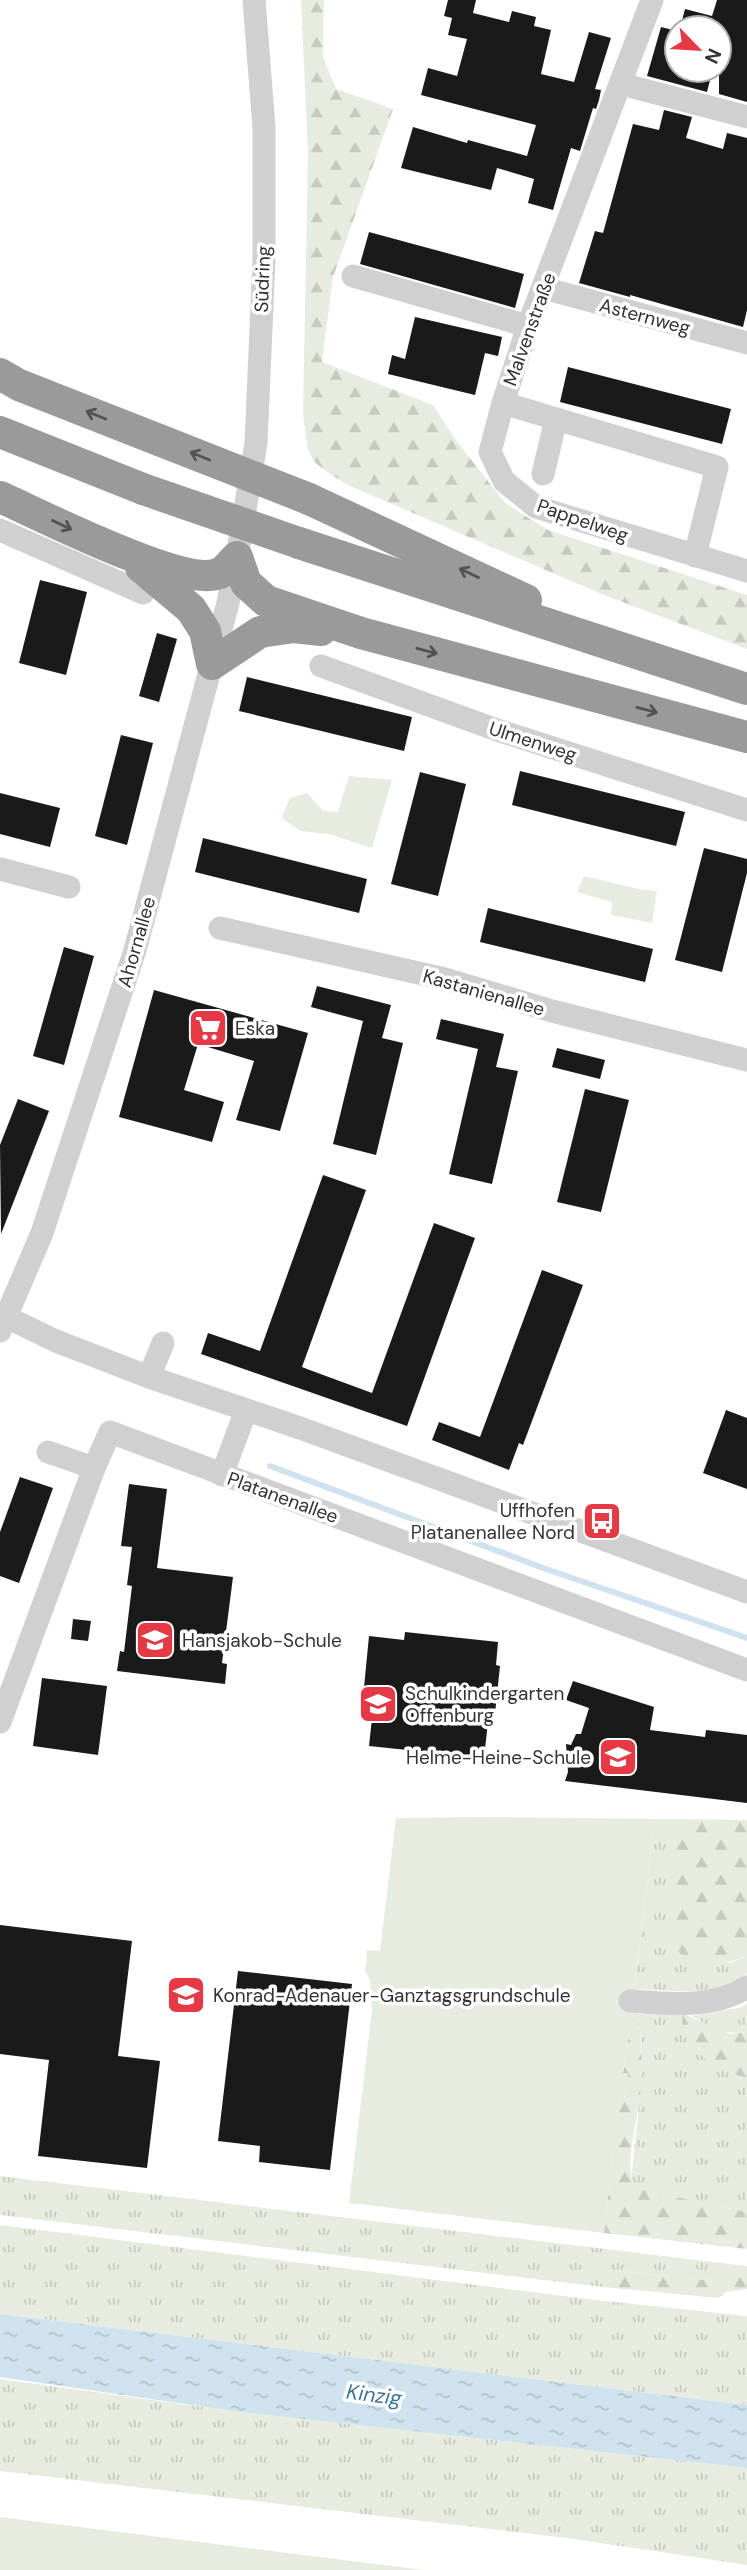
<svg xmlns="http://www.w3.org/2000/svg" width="747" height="2570" font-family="'DM Sans',sans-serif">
<defs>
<pattern id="grass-tufts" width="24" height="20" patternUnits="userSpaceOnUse" patternTransform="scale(1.75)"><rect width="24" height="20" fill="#e6ecdf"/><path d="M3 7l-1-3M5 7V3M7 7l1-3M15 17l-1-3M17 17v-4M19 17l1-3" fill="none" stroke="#c6cbc0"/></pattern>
<pattern id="forest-firs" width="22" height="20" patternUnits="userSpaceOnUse" patternTransform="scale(1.75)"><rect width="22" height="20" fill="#e6ecdf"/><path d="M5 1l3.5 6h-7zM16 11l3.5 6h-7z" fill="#c6cbc0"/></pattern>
<pattern id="water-ripples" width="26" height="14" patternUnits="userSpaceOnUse" patternTransform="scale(1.75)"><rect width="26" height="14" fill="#cfe2ee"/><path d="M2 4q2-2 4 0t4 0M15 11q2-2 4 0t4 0" fill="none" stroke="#b2c2cd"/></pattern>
</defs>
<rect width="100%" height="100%" fill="#fff"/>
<g fill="url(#grass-tufts)">
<path d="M655,1819H673V1946L730,1963L747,1956V1973L745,1977L717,1993L634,1989Z"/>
<path d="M747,2003V2032C721,2035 713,2029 692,2016L742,2007Z"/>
<path d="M682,2013L740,2077L747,2078V2212L634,2188L631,2180L641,2087L642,2049L638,2014Z"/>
<path d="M0,2176L738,2265L734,2273L703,2280L613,2270L599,2276L603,2287L0,2215Z"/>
<path d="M0,2225L596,2300L747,2316V2405L0,2314Z"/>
<path d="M0,2379L240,2412L747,2468V2565L567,2538L0,2471Z"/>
</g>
<g fill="url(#forest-firs)">
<path d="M301,0H324L323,57L336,89L393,109L333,277L322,362L433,405L455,439L505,503L548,530L747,595V649L604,595L350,486C306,459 309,463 303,412L308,153Z"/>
<path d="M673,1819L747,1820V1956C725,1965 689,1968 673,1946Z"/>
<path d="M632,2013L638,2014C641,2038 643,2061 641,2085C640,2115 623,2160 634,2188L747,2212V2249L604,2233L619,2097H625L628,2074L623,2073Z"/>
<path d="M682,2013L729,2034L747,2032V2078C725,2073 691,2055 683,2031C682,2026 683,2019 682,2013Z"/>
<path d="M738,2265L747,2266V2289L726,2292L718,2298L603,2287L599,2280L600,2273L613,2270L703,2280L734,2273Z"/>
</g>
<g fill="#e6ecdf">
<path d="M349,776L392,780L372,848L329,834L300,831L282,818L290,798L307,793L323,811L338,812Z"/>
<path d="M584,876L638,889L657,891L652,923L611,915L612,902L577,892Z"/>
<path d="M477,1817L655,1819L634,1988L640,1990L638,2014H632L623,2073L628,2074L625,2097L619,2098L604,2233L349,2203L372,2010L370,1980L365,1971L367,1950L380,1951L396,1818Z"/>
<path d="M0,2517L424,2570H0Z"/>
</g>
<path fill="url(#water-ripples)" d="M0,2314L747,2405V2468L240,2412L0,2377Z"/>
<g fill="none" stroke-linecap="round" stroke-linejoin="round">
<path stroke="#cfe2ee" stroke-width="6" d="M270,1466L546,1569L747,1638"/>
</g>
<g fill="#1a1a1a">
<path d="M448,0H476L473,13L509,22L512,11L536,17L534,26L551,30L541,74L574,82L589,32L611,38L595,89L601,90L599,100L596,109L593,108L580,151L571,148L553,210L528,203L534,179L497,168L491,190L401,168L413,127L467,143L468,140L527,156L536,125L421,95L428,68L457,76L467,39L448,35L452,18L444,16Z"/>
<path d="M717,0H747V102L719,94V28H680L685,9L712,16Z"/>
<path d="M661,27L677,31V72L710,80L707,92L647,76Z"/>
<path d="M664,110L692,117L686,138L723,149L727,133L747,138V310L743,327L630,295V297L579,283L595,231L603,233L633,124L659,130Z"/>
<path d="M369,232L524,274L515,308L360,264Z"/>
<path d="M415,317L502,337L498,356L485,353L475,395L388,374L392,355L405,359Z"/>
<path d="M568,367L731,409L722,444L560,402Z"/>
<path d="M40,580L87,592L66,675L19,663Z"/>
<path d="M157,633L177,639L159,702L139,696Z"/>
<path d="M247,677L412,717L404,751L239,711Z"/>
<path d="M121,735L153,743L127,845L95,836Z"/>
<path d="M520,771L685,812L676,846L512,805Z"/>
<path d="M420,772L466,784L438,896L391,884Z"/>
<path d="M0,793L60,808L50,847L0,834Z"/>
<path d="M203,838L367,879L359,913L195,872Z"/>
<path d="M704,848L747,859V873L722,972L675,960Z"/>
<path d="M488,908L653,949L645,982L480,942Z"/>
<path d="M64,947L94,956L64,1065L33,1056Z"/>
<path d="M317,986L391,1005L382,1038L403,1043L376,1155L333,1144L363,1021L311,1007Z"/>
<path d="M154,990L308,1033L280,1131L236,1120L254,1061L198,1044L184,1090L224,1102L212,1142L119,1117Z"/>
<path d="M441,1019L504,1034L496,1067L518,1071L492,1184L449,1174L478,1049L436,1039Z"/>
<path d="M557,1048L605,1060L600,1079L552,1067Z"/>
<path d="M585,1089L629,1100L601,1212L557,1202Z"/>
<path d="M18,1099L49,1111L1,1234L0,1145Z"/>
<path d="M323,1175L366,1190L302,1367L307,1369L372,1393L434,1223L475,1238L407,1426L201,1354L208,1333L260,1351Z"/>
<path d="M542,1270L583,1285L523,1445L519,1443L509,1470L432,1440L439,1422L480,1437Z"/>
<path d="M726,1410L747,1418V1489L703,1473Z"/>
<path d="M20,1477L53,1488L19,1583L0,1576V1532Z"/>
<path d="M129,1484L167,1489L157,1568L233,1577L222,1663L227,1664L225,1684L117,1671L120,1651L124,1652L132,1586L127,1585L132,1547L121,1546Z"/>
<path d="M73,1619L91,1621L88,1641L71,1639Z"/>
<path d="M405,1632L498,1642L496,1665L500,1666L494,1723L488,1722L484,1758L369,1746L373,1709L362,1708L369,1636L404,1640Z"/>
<path d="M42,1678L107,1686L98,1755L33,1746Z"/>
<path d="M573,1681L654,1707L650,1730L705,1737L706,1730L747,1735V1803L565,1781L568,1772L566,1744L571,1745L576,1734H581L589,1708L566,1700Z"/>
<path d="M0,1925L132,1941L118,2056L160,2061L147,2168L38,2156L49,2060L0,2054Z"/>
<path d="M238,1971L352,1984L330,2170L259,2162L260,2146L218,2141Z"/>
</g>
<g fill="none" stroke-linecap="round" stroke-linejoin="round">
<g stroke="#d0d0d0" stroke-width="23">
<path d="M652,0L528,326L503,403L717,467L695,556"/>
<path d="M621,84L747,117"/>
<path d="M353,276L528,326"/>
<path d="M543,288L747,343"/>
<path d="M503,403L490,452L504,481L536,507L747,571"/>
<path d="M543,474L556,419"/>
<path d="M0,530L143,593"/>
<path d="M321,666L497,730L747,810"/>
<path d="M0,869L69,887"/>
<path d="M220,928L445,979L552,1011L747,1060"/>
<path d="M0,1314L56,1341L149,1377L300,1428L747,1592"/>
<path d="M0,1331L42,1233L135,950L228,603L241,534L256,443L264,260V128L254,0"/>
<path d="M149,1377L163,1343"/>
<path d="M48,1452L94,1468"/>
<path d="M222,1475L246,1410"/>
<path d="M0,1722L94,1468L110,1432L747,1670"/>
<path d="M630,2001C670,2004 713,2009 747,1987"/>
</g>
<g stroke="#9a9a9a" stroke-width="32">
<path d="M0,374L19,385L159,440"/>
<path d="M0,432L143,489"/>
<path d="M0,497C37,513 189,592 222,572C227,569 232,562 237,557L246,583L266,601L361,633L747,737"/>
<path d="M309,499L526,600"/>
<path d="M299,543L747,689"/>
<path d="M141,567L191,609L205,631L212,664L260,632L294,627L321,630"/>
</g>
<g stroke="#9a9a9a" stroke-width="32">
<path d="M159,440L309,499"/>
<path d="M143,489L299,543"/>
</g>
</g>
<defs><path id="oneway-shaft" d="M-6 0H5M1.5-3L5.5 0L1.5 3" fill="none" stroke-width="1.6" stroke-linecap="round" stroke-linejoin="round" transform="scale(1.75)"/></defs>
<g stroke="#525252">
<use href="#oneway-shaft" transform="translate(96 415) rotate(-158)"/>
<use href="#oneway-shaft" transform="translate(200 456) rotate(-158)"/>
<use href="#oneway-shaft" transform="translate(62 525) rotate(25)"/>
<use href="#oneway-shaft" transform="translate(469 573) rotate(-155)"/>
<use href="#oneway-shaft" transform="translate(427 651) rotate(15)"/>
<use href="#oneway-shaft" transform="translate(647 710) rotate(15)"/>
</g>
<defs>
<g id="supermarket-square" transform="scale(2.0125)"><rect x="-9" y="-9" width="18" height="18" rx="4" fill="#e63946" stroke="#fff"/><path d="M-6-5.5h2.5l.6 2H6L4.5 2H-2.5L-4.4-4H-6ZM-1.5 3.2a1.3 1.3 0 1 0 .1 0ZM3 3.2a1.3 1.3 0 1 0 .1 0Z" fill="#fff"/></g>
<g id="bus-square" transform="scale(2.0125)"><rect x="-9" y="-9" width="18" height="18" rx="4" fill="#e63946" stroke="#fff"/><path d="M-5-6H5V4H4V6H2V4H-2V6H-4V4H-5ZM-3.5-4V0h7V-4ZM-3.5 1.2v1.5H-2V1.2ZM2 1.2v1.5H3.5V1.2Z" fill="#fff"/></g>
<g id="school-square" transform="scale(2.0125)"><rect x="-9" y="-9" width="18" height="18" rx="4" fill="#e63946" stroke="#fff"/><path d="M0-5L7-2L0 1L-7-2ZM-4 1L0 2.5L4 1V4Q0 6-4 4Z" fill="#fff"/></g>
</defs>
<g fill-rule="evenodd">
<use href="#supermarket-square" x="208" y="1028"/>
<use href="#bus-square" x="602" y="1521"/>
<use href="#school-square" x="155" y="1640"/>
<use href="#school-square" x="378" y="1704"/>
<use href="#school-square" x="618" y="1757"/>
<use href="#school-square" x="186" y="1995"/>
</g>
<g text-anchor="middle" stroke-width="7" stroke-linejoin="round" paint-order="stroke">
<g font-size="19" fill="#333" stroke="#fff">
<text transform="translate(262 279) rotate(-88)" y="7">Südring</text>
<text transform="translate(645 316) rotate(15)" y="7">Asternweg</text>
<text transform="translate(529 329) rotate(-70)" y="7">Malvenstraße</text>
<text transform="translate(583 520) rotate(19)" y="7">Pappelweg</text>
<text transform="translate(533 741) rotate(18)" y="7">Ulmenweg</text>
<text transform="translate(136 942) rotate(-74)" y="7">Ahornallee</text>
<text transform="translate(484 992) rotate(16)" y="7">Kastanienallee</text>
<text transform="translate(283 1497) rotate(20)" y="7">Platanenallee</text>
</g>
<g font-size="19" fill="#333" stroke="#fff" text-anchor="start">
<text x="235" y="1035">Eska</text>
<text x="575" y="1517" text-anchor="end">Uffhofen<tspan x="575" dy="22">Platanenallee Nord</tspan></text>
<text x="182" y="1647">Hansjakob-Schule</text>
<text x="405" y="1700">Schulkindergarten<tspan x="405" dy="22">Offenburg</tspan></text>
<text x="591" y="1764" text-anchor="end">Helme-Heine-Schule</text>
<text x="213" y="2002">Konrad-Adenauer-Ganztagsgrundschule</text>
</g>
<g font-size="21" font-style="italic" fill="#3f7597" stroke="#fff">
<text transform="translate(374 2395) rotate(7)" y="7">Kinzig</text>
</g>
</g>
<g transform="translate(698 49) rotate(115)"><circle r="33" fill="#ffffff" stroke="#adadad" stroke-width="2"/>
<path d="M0-5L12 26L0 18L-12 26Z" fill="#e63946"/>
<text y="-10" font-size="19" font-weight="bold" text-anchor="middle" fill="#333333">N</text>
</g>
</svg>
